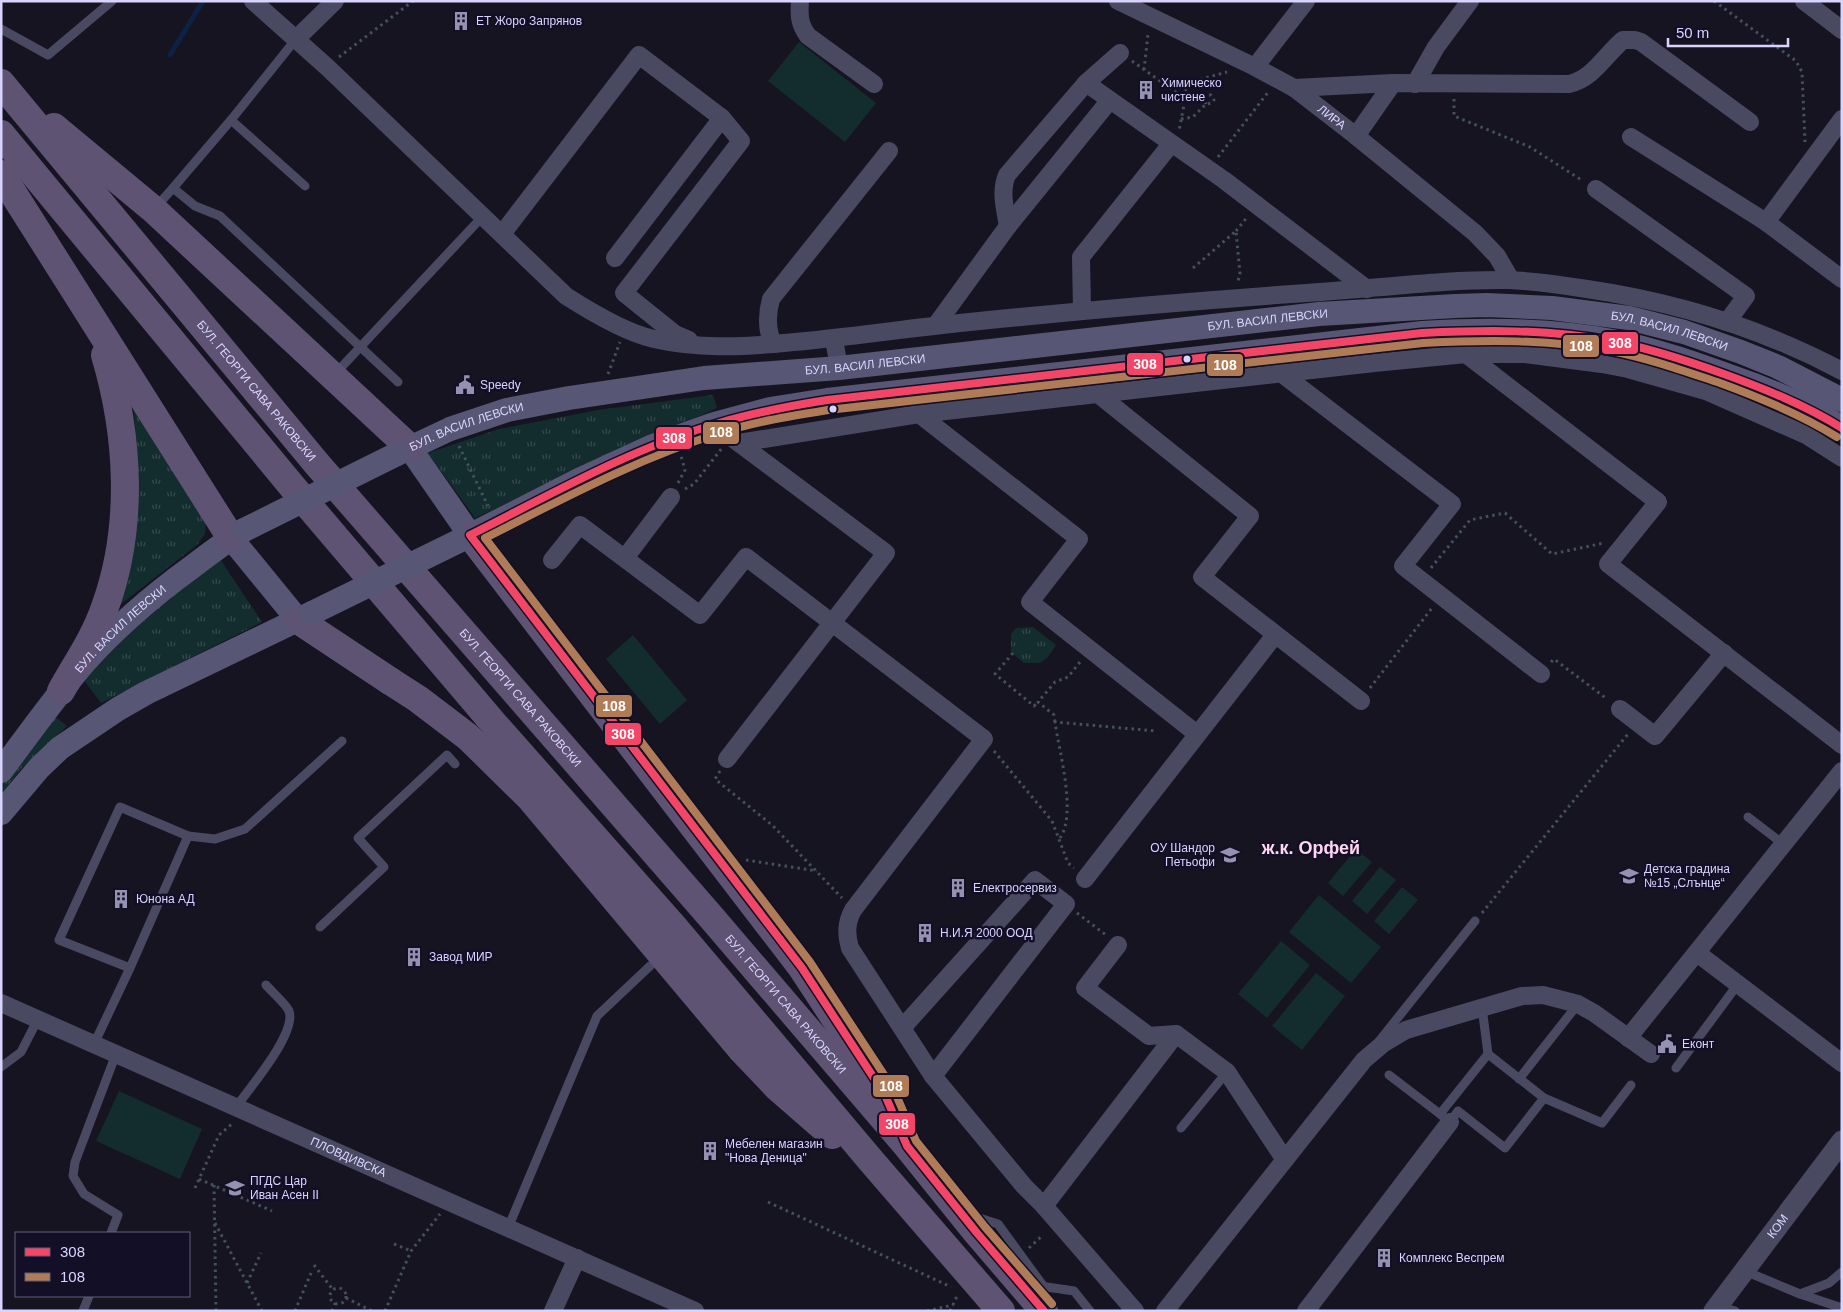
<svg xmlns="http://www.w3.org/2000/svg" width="1843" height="1312" font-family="Helvetica,sans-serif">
<defs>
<pattern id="grass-tufts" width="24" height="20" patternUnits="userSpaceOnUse" patternTransform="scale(1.25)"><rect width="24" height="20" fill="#132c2d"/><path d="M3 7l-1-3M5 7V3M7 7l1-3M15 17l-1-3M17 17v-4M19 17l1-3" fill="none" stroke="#354a4c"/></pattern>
</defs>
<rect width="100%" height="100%" fill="#161421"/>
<g fill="url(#grass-tufts)">
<path d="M713,395L717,408L475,518L428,453L499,429L598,410Z"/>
<path d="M134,410L206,520L205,534L197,545L112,611L135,533L138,465Z"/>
<path d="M220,559L262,622L101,703L84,680L143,619Z"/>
<path d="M1033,627L1056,645L1048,657L1040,663H1024L1011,652V634L1016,628Z"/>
<path d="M54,716L67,726L21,769L1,795V787Z"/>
</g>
<g fill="#132c2d">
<path d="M799,42L876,103L845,142L768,81Z"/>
<path d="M633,635L687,700L660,724L606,659Z"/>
<path d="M1356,849L1372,862L1343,896L1328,883Z"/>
<path d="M1380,867L1396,880L1367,914L1352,901Z"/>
<path d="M1402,887L1418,900L1389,934L1374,921Z"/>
<path d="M1319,895L1381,947L1351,983L1289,932Z"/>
<path d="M1281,941L1310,965L1267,1018L1238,994Z"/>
<path d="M1316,973L1345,996L1302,1050L1272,1026Z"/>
<path d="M119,1091L202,1129L180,1179L96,1141Z"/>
</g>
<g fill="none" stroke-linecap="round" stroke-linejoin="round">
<path stroke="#0d2144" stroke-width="5" d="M170,55L203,1"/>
<g stroke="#44505f" stroke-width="3" stroke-dasharray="2.5 4" stroke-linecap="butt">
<path d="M1714,1L1796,61L1802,72L1805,142"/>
<path d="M339,57L413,1"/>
<path d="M1132,61L1180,95L1184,105L1179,131"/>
<path d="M1144,70L1148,34"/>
<path d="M1180,95L1194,81L1227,72"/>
<path d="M1454,99V116L1530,147L1583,181"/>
<path d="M1181,119L1193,117L1206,104L1212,103L1214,100L1211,95H1208L1204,99L1206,104"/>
<path d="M1218,157L1269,91"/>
<path d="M1236,231L1248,216"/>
<path d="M1193,268L1236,231L1240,274L1238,281"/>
<path d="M608,374L620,342"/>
<path d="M459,446L488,506"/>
<path d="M678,483L685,470L681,456"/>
<path d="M685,489L694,484L722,448"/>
<path d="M1431,568L1470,520L1505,513L1552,554L1604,543"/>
<path d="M1013,653L995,674L1034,706L1038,702"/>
<path d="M1551,662L1554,659L1607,699"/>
<path d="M1370,688L1432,608"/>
<path d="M1055,722L1054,715L1038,702L1055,682L1068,677L1080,662"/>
<path d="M994,751L1052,821L1068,863L1074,868"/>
<path d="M720,771L715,779L772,825L842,898"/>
<path d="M1060,838C1077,814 1059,751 1055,722L1156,731"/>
<path d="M746,860L817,871"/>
<path d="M1077,913L1106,935"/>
<path d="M1482,913L1628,734"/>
<path d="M199,1179L272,1211"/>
<path d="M214,1185L216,1311"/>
<path d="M195,1188L219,1135L233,1123"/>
<path d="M768,1202L951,1287"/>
<path d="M215,1223L262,1311"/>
<path d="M394,1244L411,1251"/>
<path d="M1029,1248L1043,1235"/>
<path d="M314,1265L333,1290"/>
<path d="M247,1283L261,1253"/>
<circle cx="338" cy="1296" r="8"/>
<path d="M346,1298L372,1311"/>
<path d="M295,1311L311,1273"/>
<path d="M332,1311L335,1303"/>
<path d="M385,1311L411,1251L440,1214"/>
<path d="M927,1311L953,1305"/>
<path d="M950,1311L958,1294"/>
</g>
<g stroke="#4a4962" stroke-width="9">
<path d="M1,29L48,55L112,1"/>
<path d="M231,120L296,39"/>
<path d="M305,186L231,120L173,188L195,206L220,216L398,382"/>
<path d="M155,208L173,188"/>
<path d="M335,374L483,216"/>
<path d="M1748,817L1783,844"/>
<path d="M188,836L215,839L245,829L342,741"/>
<path d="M320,927L384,867L358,838L447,755L455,764"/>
<path d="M1482,1007L1488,1054L1440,1114L1450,1122L1458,1111L1505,1148L1544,1098L1602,1123L1631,1085"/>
<path d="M1380,1040L1475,921"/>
<path d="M94,1044L130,968L59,940L120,807L188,836L130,968"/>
<path d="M1488,1054L1544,1098"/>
<path d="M1,1067L21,1052L38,1019"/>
<path d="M1676,1068L1738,984"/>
<path d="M1389,1075L1440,1114"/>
<path d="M1519,1079L1578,1004"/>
<path d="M236,1107C249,1089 297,1033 289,1011C286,1004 271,991 266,985"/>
<path d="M1181,1128L1227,1072"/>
<path d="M973,1216L998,1224L1044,1287"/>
<path d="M508,1228L597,1016L650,966"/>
<path d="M111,1233L118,1215L84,1194L73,1176L75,1162L116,1054"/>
<path d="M1745,1271L1800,1294L1842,1308"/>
<path d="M1040,1286L1074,1291L1090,1311"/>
<path d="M1800,1294L1829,1283L1842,1272"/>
<path d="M1718,1306L1735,1311"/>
<path d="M83,1311L89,1296"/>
</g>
<g stroke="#4a4962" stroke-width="18">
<path d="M253,1L327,67L566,296C591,312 626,333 654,339C697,349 741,347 784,343C843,338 902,329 960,323C1076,311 1191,301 1306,293C1374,289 1441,279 1509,280C1535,281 1562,285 1587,289C1675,302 1763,329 1842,371"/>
<path d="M800,1C799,15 799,24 808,36L874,84"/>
<path id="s1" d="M1118,1L1255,67L1294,88L1356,136L1475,233L1497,256L1511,280"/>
<path d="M1804,1L1842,30"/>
<path d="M296,39L335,1"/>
<path d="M1255,67L1306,1"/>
<path d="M1415,84L1436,47L1470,1"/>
<path d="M1294,88L1393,83L1569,84C1593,79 1605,55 1623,40H1635L1641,42L1750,122"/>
<path d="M1110,100L1224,180L1367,289"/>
<path d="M1356,136L1393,83"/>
<path d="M1631,137L1766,222L1842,279"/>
<path d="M1596,189L1746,296L1727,322"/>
<path d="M1766,222L1842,119"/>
<path d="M1008,226C1005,209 1000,191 1007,175L1086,83L1120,53"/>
<path d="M502,234L639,55L722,118L741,141L624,293L675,334L689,340"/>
<path d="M615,258L722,118"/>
<path d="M1082,310L1081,257L1171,144"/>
<path d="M936,325L1008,226L1110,100L1086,83"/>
<path d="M834,339L839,368"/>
<path d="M774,344C766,332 767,313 771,299L889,151"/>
<path d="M1466,354L1658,502L1608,564L1842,745"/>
<path d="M1281,373L1452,504L1403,566L1541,674"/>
<path d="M1098,394L1250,516L1202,577L1361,701"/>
<path d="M919,414L1079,539L1030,602L1197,734"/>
<path d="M714,424L739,443L919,414L1374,363L1466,354H1525L1602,364L1628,369L1706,391L1806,435L1842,458"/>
<path d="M625,558L671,497"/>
<path d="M552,560L580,525L700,615L746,557L984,739L853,910C846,923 846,934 850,948L933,1076L1024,1186L1044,1206L1135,1311"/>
<path d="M1620,709L1655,736L1724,653"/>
<path d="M727,759L886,553L739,443"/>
<path d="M1085,879L1275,635"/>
<path d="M1118,945L1085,988L1149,1036L1176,1034L1227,1072L1285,1160"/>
<path d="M1697,953L1842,1063"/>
<path id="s2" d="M1,1003L695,1311"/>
<path d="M903,1027L1035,880L1066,904L933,1076"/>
<path d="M1628,1038L1842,771"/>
<path d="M1044,1206L1176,1034"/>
<path d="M553,1311L577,1258"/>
<path d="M1165,1311L1364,1060L1384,1043L1406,1030L1522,996L1543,995L1578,1004L1594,1013L1651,1054"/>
<path d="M1306,1311L1450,1122"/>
</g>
<path stroke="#4a4962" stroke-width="21" id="s3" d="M1714,1311L1842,1141"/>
<g stroke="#575674" stroke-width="24">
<path d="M409,447L470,535"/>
<path id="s4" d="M397,454L450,429L507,410L569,398L704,378L839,368L1319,314L1455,306L1487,305L1552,308L1629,318L1684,332L1741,352L1778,367L1842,400"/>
<path d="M231,538L298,620"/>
<path d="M463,539L579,480L653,446L714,424L770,409L827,400L1422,333C1486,329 1549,329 1612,341C1653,349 1693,363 1732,377C1770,390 1808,406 1842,428"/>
<path id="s5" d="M1,771C28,735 55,697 84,663C117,626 152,596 192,567C209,554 226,541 244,530"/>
<path d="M1,813L39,768L60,748L118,709L146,693L312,613"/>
</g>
<g stroke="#5e5373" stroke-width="28">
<path id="s6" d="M1,83L317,464L711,917L907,1146L977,1233L1044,1311"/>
<path d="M54,127L154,210L409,447"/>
<path d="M1,134L291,485L495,725L674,927L873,1163L1001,1311"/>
<path d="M1,174L231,538"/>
<path d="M470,535L802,968L885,1095L893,1113"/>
<path d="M298,620L390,681"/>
<path d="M61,691C76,664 95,637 105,607C134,527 129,436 105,355"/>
<path d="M741,1049L778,1088L832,1135"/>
</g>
<g stroke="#575674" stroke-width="24">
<path d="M244,530L397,454"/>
<path d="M312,613L463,539"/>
</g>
<path stroke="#5e5373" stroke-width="28" d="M390,681L418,699L468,737L530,798L741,1049"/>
<g stroke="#130f26" stroke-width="11">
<path id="bus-1" d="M1044,1311L977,1233L907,1146L885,1095L802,968L470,535C550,495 630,449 716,424C752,413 789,406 827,400L1422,333C1485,330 1549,329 1611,341C1650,348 1688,361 1724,374C1765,389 1805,405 1842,428"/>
</g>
<g stroke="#130f26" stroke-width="11">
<path id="bus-2" d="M1052,1304L985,1227L916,1141L894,1090L810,962L485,538C561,500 636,459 717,434C753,422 791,416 828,410L1423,343C1486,340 1549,339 1611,351C1648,358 1684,371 1720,383C1761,398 1800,414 1837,437"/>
</g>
<use href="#bus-1" stroke="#f34667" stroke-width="8"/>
<use href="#bus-2" stroke="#b07c57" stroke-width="8"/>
</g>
<defs>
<g id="building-bare" transform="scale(1.5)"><path d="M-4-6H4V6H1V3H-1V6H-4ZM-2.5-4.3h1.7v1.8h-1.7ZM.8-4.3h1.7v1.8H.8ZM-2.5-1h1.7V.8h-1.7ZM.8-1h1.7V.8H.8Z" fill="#9591b1" stroke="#130f26" stroke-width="2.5" paint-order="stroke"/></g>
<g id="civic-bare" transform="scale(1.5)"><path d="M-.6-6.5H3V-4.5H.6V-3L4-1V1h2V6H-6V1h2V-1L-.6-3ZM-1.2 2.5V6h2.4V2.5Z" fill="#9591b1" stroke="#130f26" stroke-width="2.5" paint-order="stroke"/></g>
<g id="school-bare" transform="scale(1.5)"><path d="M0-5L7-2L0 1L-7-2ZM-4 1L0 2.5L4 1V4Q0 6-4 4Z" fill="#9591b1" stroke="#130f26" stroke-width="2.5" paint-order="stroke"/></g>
</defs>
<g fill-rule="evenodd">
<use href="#building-bare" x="461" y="21"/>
<use href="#building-bare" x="1146" y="90"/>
<use href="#civic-bare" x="465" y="385"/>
<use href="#school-bare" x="1230" y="855"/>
<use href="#school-bare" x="1629" y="876"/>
<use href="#building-bare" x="958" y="888"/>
<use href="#building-bare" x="121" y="899"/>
<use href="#building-bare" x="925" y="933"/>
<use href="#building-bare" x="414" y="957"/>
<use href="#civic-bare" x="1667" y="1044"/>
<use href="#building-bare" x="710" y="1151"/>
<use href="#school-bare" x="235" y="1188"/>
<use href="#building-bare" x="1384" y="1258"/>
</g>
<g fill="#d9d4ff" stroke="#130f26" stroke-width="2">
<circle cx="1187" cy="359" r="4.5"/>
<circle cx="833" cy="409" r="4.5"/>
</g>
<g text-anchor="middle" stroke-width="5" stroke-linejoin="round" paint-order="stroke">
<g font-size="12" fill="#d9d4ff" stroke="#130f26" text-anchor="start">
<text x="476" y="25">ЕТ Жоро Запрянов</text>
<text x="1161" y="87">Химическо<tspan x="1161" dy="14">чистене</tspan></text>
<text x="480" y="389">Speedy</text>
<text x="1215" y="852" text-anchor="end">ОУ Шандор<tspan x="1215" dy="14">Петьофи</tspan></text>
<text x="1644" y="873">Детска градина<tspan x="1644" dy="14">№15 „Слънце“</tspan></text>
<text x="973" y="892">Електросервиз</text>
<text x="136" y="903">Юнона АД</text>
<text x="940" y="937">Н.И.Я 2000 ООД</text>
<text x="429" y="961">Завод МИР</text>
<text x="1682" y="1048">Еконт</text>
<text x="725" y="1148">Мебелен магазин<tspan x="725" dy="14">"Нова Деница"</tspan></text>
<text x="250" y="1185">ПГДС Цар<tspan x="250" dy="14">Иван Асен II</tspan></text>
<text x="1399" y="1262">Комплекс Веспрем</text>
</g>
<g font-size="12" fill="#d9d4ff" stroke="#130f26">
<text dy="4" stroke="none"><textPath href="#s1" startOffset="244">ЛИРА</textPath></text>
<text dy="4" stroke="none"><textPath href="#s4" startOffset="885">БУЛ. ВАСИЛ ЛЕВСКИ</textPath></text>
<text dy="4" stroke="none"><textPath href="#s4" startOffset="1290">БУЛ. ВАСИЛ ЛЕВСКИ</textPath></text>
<text dy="4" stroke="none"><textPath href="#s4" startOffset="480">БУЛ. ВАСИЛ ЛЕВСКИ</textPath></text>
<text dy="4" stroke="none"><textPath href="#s6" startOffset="400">БУЛ. ГЕОРГИ САВА РАКОВСКИ</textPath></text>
<text dy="4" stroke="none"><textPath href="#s4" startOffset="75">БУЛ. ВАСИЛ ЛЕВСКИ</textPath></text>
<text dy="4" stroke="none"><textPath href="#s5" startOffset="186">БУЛ. ВАСИЛ ЛЕВСКИ</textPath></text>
<text dy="4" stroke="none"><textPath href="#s6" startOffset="805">БУЛ. ГЕОРГИ САВА РАКОВСКИ</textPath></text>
<text dy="4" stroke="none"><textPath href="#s6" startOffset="1210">БУЛ. ГЕОРГИ САВА РАКОВСКИ</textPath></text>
<text dy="4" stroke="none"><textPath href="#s2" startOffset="380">ПЛОВДИВСКА</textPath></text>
<text dy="4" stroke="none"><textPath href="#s3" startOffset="106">КОМ</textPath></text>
</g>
<g font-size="18" font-weight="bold" fill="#ffd6f0" stroke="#130f26">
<text x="1311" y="854">ж.к. Орфей</text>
</g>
</g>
<g stroke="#130f26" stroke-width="2">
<rect x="1601" y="331" width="38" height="24" rx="5" fill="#f34667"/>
<rect x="1562" y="334" width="38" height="24" rx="5" fill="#b07c57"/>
<rect x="1126" y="352" width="38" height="24" rx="5" fill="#f34667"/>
<rect x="1206" y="353" width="38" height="24" rx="5" fill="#b07c57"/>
<rect x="702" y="421" width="38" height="24" rx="5" fill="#b07c57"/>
<rect x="655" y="426" width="38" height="24" rx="5" fill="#f34667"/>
<rect x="595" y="694" width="38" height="24" rx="5" fill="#b07c57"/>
<rect x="604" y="722" width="38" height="24" rx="5" fill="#f34667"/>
<rect x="872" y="1074" width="38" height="24" rx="5" fill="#b07c57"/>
<rect x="878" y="1112" width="38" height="24" rx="5" fill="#f34667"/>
</g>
<g font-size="14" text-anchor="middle" font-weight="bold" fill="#fff">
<text x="1620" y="348">308</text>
<text x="1581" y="351">108</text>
<text x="1145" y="369">308</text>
<text x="1225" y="370">108</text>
<text x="721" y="437">108</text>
<text x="674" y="443">308</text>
<text x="614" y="711">108</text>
<text x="623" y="739">308</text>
<text x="891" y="1091">108</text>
<text x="897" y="1129">308</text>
</g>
<rect width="1843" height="1312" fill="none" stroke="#d9d4ff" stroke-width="5"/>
<rect x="15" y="1232" width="175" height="65" fill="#130f26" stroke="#625e7d"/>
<rect x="25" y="1248" width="25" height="8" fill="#f34667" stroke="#625e7d"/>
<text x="60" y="1257" font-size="15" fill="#d9d4ff">308</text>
<rect x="25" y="1273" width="25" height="8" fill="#b07c57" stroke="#625e7d"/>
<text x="60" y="1282" font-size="15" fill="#d9d4ff">108</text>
<path d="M1668 38v8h120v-8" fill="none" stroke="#d9d4ff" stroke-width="2.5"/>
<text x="1676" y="38" font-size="15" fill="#d9d4ff" stroke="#130f26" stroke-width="4" paint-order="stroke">50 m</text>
</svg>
